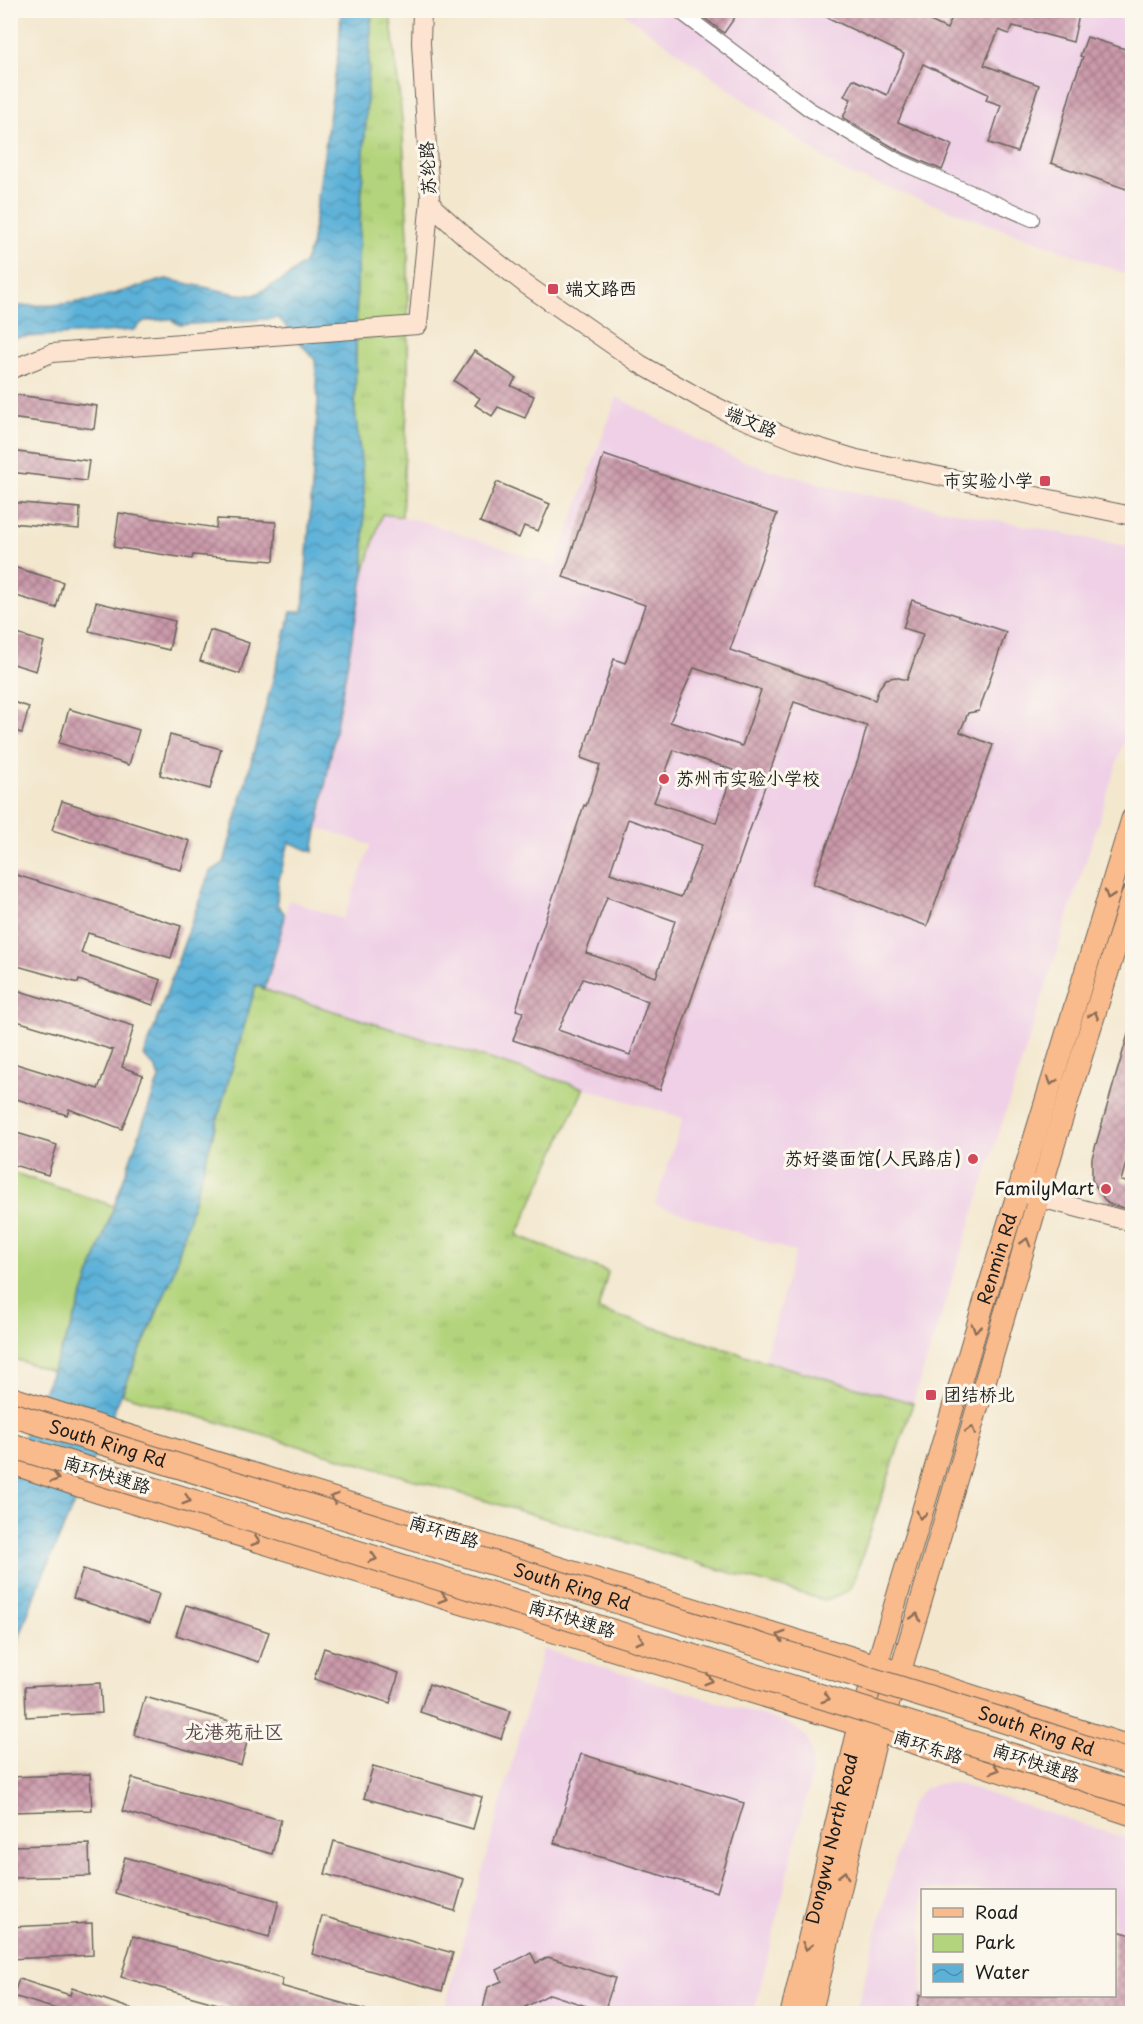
<svg xmlns="http://www.w3.org/2000/svg" width="1143" height="2024" font-family="'Playpen Sans','LXGW WenKai TC',sans-serif">
<defs>
<pattern id="grass-tufts" width="24" height="20" patternUnits="userSpaceOnUse" patternTransform="scale(1.5)"><rect width="24" height="20" fill="#b3d47c"/><path d="M3 7l-1-3M5 7V3M7 7l1-3M15 17l-1-3M17 17v-4M19 17l1-3" fill="none" stroke="#99b56b"/></pattern>
<pattern id="water-waves" width="16" height="10" patternUnits="userSpaceOnUse" patternTransform="scale(1.5)"><rect width="16" height="10" fill="#5bb1d8"/><path d="M0 5q4-4 8 0t8 0" fill="none" stroke="#4a8fae"/></pattern>
<pattern id="building-cross-hatch" width="8" height="8" patternUnits="userSpaceOnUse" patternTransform="scale(1.5)"><rect width="8" height="8" fill="#cb9aab"/><path d="M0 0l8 8M0 8l8-8" fill="none" stroke="#a47d8a"/></pattern>
</defs>
<rect width="100%" height="100%" fill="#fbf7ec"/>
<filter id="ink" filterUnits="userSpaceOnUse"><feTurbulence type="fractalNoise" baseFrequency=".0167" numOctaves="2"/><feDisplacementMap in="SourceGraphic" scale="12" xChannelSelector="R" yChannelSelector="G"/><feConvolveMatrix kernelMatrix="1 2 1 2 8 2 1 2 1" color-interpolation-filters="sRGB"/></filter>
<filter id="wash" filterUnits="userSpaceOnUse"><feTurbulence type="fractalNoise" baseFrequency=".008" numOctaves="4" result="noise"/><feDisplacementMap in="SourceGraphic" scale="24" xChannelSelector="R" yChannelSelector="G"/><feGaussianBlur stdDeviation="1.35" result="paint"/><feColorMatrix in="noise" values="0 0 0 0 0 0 0 0 0 0 0 0 0 0 0 0 0 1.4 0 .05"/><feComposite in="paint" operator="in"/></filter>
<g filter="url(#wash)">
<rect width="100%" height="100%" fill="#f3e7ce"/>
<g fill="#efd0e6" fill-rule="evenodd">
<path d="M621,11H1132V276L842,171Z"/>
<path d="M617,397L698,440L731,456L767,469L836,488L1132,547V716L913,1403L764,1361L795,1252L655,1204L683,1118L265,990L289,900L343,919L371,845L318,828L364,573L382,514L422,521L555,566Z"/>
<path d="M543,1649L790,1724L796,1728L807,1738L812,1753V1774L754,2013L443,2014Z"/>
<path d="M955,1783L1132,1840V2013L855,2014L909,1807L915,1798L924,1789L937,1784ZM922,1890H1114V1996H922Z"/>
</g>
<g fill="url(#grass-tufts)" stroke="#68784c" stroke-width="1.5">
<path d="M372,11H390L402,119L408,236V385L402,517L382,514L364,573L355,409L357,274Z"/>
<path d="M256,985L265,990L584,1088L517,1235L608,1272L598,1310L764,1361L913,1403L852,1586C844,1595 835,1598 823,1600L122,1394L172,1277Z"/>
</g>
<path fill="#b3d47c" stroke="#68784c" stroke-width="1.5" d="M11,1172L114,1206L73,1323L52,1371L11,1358Z"/>
<path fill="url(#water-waves)" stroke="#3c667a" stroke-width="1.5" d="M341,11H372L357,274L355,409L364,485V573L313,852L289,842L278,883L277,904L284,913L283,924L265,989L256,985L172,1277L35,1594L11,1661V1466L73,1323L159,1078L156,1069L144,1056L205,884L210,872L224,863L291,612H303L318,401L315,360L279,318L180,325L170,319L144,321L134,330L11,338V306L53,305L88,301L166,279L237,294L254,295L286,278L304,263L311,247L339,47Z"/>
<g id="blocks">
<g fill="url(#building-cross-hatch)" fill-rule="evenodd">
<path d="M694,10H740L724,33Z"/>
<path d="M812,10H907L947,29L955,10H1080L1073,42L1013,26L1009,34L999,30L984,65L1039,85L1017,152L989,143L1001,105L986,100L988,94L923,64L898,122L952,145L942,170L903,153L843,118L851,99L844,96L853,79L887,95L904,54Z"/>
<path d="M1087,37L1132,51V191L1051,163L1074,81L1083,57L1080,56Z"/>
<path d="M474,351L516,378L511,386L534,396L525,418L498,407L492,416L475,405L480,398L454,381Z"/>
<path d="M10,394L97,406L94,429L10,418Z"/>
<path d="M10,451L89,461L86,481L10,472Z"/>
<path d="M604,455L777,514L730,650L875,700L879,688L886,679L895,677L907,680L923,634L903,628L912,600L1006,632L979,711L968,713L960,732L993,745L927,926L813,884L858,760L867,726L794,702L660,1090L513,1040L523,1012L516,1010L525,980L584,805L586,806L600,765L581,758L614,659L625,663L645,605L563,577ZM694,668L761,690L742,746L670,722ZM674,750L733,770L716,823L654,802ZM628,819L702,845L681,897L610,873ZM607,897L675,921L656,977L586,953ZM583,979L648,1001L630,1055L558,1030Z"/>
<path d="M497,482L550,504L538,531L524,526L519,538L480,522Z"/>
<path d="M10,502L80,508L79,529L10,523Z"/>
<path d="M119,513L216,528L217,519L276,522L274,561L193,555L192,559L114,547Z"/>
<path d="M10,566L63,582L56,608L10,594Z"/>
<path d="M96,602L175,621L169,650L89,631Z"/>
<path d="M210,630L249,643L240,674L200,661Z"/>
<path d="M10,632L44,642L36,671L10,663Z"/>
<path d="M10,701L29,707L22,733L10,730Z"/>
<path d="M69,709L139,730L129,765L59,743Z"/>
<path d="M170,735L221,749L210,789L160,775Z"/>
<path d="M62,801L190,841L181,870L52,830Z"/>
<path d="M10,873L181,926L171,958L88,933L81,953L161,980L153,1005L79,980L78,983L10,964Z"/>
<path d="M10,988L134,1026L122,1067L143,1075L122,1129L69,1109L67,1115L10,1097V1062L98,1089L113,1050L10,1019Z"/>
<path d="M1129,1031L1132,1032V1141L1121,1181L1132,1183V1210L1109,1204L1104,1199L1092,1180V1158Z"/>
<path d="M10,1131L57,1145L48,1175L10,1164Z"/>
<path d="M83,1569L159,1594L150,1623L73,1598Z"/>
<path d="M186,1605L269,1632L259,1662L176,1635Z"/>
<path d="M324,1648L399,1673L390,1703L314,1679Z"/>
<path d="M100,1683L102,1713L26,1717L25,1687Z"/>
<path d="M429,1684L510,1711L501,1739L420,1712Z"/>
<path d="M145,1697L251,1727L241,1765L134,1735Z"/>
<path d="M581,1754L744,1803L717,1892L554,1843Z"/>
<path d="M373,1766L482,1797L473,1829L364,1798Z"/>
<path d="M90,1774L92,1810L10,1812V1777Z"/>
<path d="M132,1778L281,1820L272,1854L122,1811Z"/>
<path d="M334,1841L464,1879L455,1911L325,1874Z"/>
<path d="M89,1844L90,1876L10,1878V1846Z"/>
<path d="M125,1857L279,1901L269,1937L115,1893Z"/>
<path d="M322,1916L453,1953L442,1991L312,1954Z"/>
<path d="M92,1923L93,1955L10,1959V1927Z"/>
<path d="M1114,1930L1132,1935V2013H916L920,1995H1114Z"/>
<path d="M133,1936L283,1979L281,1986L366,2010L365,2013H250L121,1977Z"/>
<path d="M531,1953L536,1963L548,1957L615,1978L604,2012L550,1994L525,2007L523,2013H482L488,1987L502,1981L497,1970Z"/>
<path d="M19,1979L70,1995L72,1988L140,2012V2013H69L13,1996Z"/>
</g>
</g>
</g>
<g filter="url(#ink)">
<use href="#blocks" fill-opacity="0" stroke="#67635a" stroke-width="1.5"/>
<g fill="none" stroke-linecap="round" stroke-linejoin="round">
<g stroke="#67635a" stroke-width="16">
<path id="street" d="M678,10L809,109L898,161L1032,219"/>
</g>
<g stroke="#67635a" stroke-width="20">
<g id="secondary">
<path d="M430,199L434,208L468,239L525,284L640,364L705,401L737,417L798,441L857,459L1132,516"/>
<path d="M10,370L52,353L418,325L430,199L421,43L422,10"/>
<path d="M1025,1194L1132,1222"/>
</g>
</g>
<g stroke="#67635a" stroke-width="23">
<g id="primary">
<path d="M10,1397L124,1434L877,1665L1132,1747"/>
<path d="M10,1463L100,1493L878,1731L1132,1815"/>
<path id="s1" d="M791,2014L859,1726L980,1316L1132,819"/>
<path d="M811,2014L878,1731L900,1673L1056,1138L1132,895"/>
</g>
</g>
<use href="#street" stroke="#fff" stroke-width="14"/>
<use href="#secondary" stroke="#fde4d1" stroke-width="18"/>
<use href="#primary" stroke="#fabb8c" stroke-width="21"/>
<g stroke="#67635a" stroke-width="26" stroke-linecap="butt">
<g id="highway-bridge">
<path id="s2" d="M10,1414L999,1719L1132,1763"/>
<path d="M10,1445L991,1749L1132,1794"/>
</g>
</g>
<use href="#highway-bridge" stroke="#fabb8c" stroke-width="24"/>
</g>
<defs><path id="oneway-chevron" d="M-2-3.5L2.5 0L-2 3.5" fill="none" stroke-width="1.6" stroke-linecap="round" stroke-linejoin="round" transform="scale(1.5)"/></defs>
<g stroke="#8b6c54">
<use href="#oneway-chevron" transform="translate(1109 895) rotate(107)"/>
<use href="#oneway-chevron" transform="translate(1094 1015) rotate(-72)"/>
<use href="#oneway-chevron" transform="translate(1052 1081) rotate(107)"/>
<use href="#oneway-chevron" transform="translate(1026 1242) rotate(-74)"/>
<use href="#oneway-chevron" transform="translate(976 1328) rotate(106)"/>
<use href="#oneway-chevron" transform="translate(971 1430) rotate(-74)"/>
<use href="#oneway-chevron" transform="translate(55 1478) rotate(18)"/>
<use href="#oneway-chevron" transform="translate(334 1498) rotate(-163)"/>
<use href="#oneway-chevron" transform="translate(187 1500) rotate(17)"/>
<use href="#oneway-chevron" transform="translate(921 1515) rotate(106)"/>
<use href="#oneway-chevron" transform="translate(256 1541) rotate(17)"/>
<use href="#oneway-chevron" transform="translate(373 1558) rotate(17)"/>
<use href="#oneway-chevron" transform="translate(443 1598) rotate(17)"/>
<use href="#oneway-chevron" transform="translate(916 1617) rotate(-74)"/>
<use href="#oneway-chevron" transform="translate(781 1636) rotate(-163)"/>
<use href="#oneway-chevron" transform="translate(640 1640) rotate(17)"/>
<use href="#oneway-chevron" transform="translate(709 1680) rotate(17)"/>
<use href="#oneway-chevron" transform="translate(826 1698) rotate(17)"/>
<use href="#oneway-chevron" transform="translate(995 1769) rotate(18)"/>
<use href="#oneway-chevron" transform="translate(844 1875) rotate(-77)"/>
<use href="#oneway-chevron" transform="translate(807 1946) rotate(103)"/>
</g>
</g>
<g fill="#d1495b" stroke="#fbf7ec" stroke-width="2">
<rect x="547" y="283" width="12" height="12" rx="3"/>
<rect x="1039" y="475" width="12" height="12" rx="3"/>
<circle cx="664" cy="779" r="6"/>
<circle cx="973" cy="1159" r="6"/>
<circle cx="1106" cy="1189" r="6"/>
<rect x="925" y="1389" width="12" height="12" rx="3"/>
</g>
<g text-anchor="middle" stroke-width="6" stroke-linejoin="round" paint-order="stroke">
<g font-size="18" fill="#1c1c1c" stroke="#fbf7ec">
<text transform="translate(428 168) rotate(-93)" y="6">苏纶路</text>
<text transform="translate(751 422) rotate(23)" y="6">端文路</text>
<text dy="6" stroke="none"><textPath href="#s1" startOffset="783">Renmin Rd</textPath></text>
<text dy="6" stroke="none"><textPath href="#s2" startOffset="102">South Ring Rd</textPath></text>
<text transform="translate(107 1475) rotate(17)" y="6">南环快速路</text>
<text transform="translate(444 1532) rotate(17)" y="6">南环西路</text>
<text dy="6" stroke="none"><textPath href="#s2" startOffset="588">South Ring Rd</textPath></text>
<text transform="translate(572 1619) rotate(17)" y="6">南环快速路</text>
<text dy="6" stroke="none"><textPath href="#s2" startOffset="1074">South Ring Rd</textPath></text>
<text transform="translate(928 1747) rotate(18)" y="6">南环东路</text>
<text transform="translate(1036 1763) rotate(18)" y="6">南环快速路</text>
<text dy="6" stroke="none"><textPath href="#s1" startOffset="180">Dongwu North Road</textPath></text>
</g>
<g font-size="18" fill="#1c1c1c" stroke="#fbf7ec" text-anchor="start">
<text x="565" y="295">端文路西</text>
<text x="1033" y="487" text-anchor="end">市实验小学</text>
<text x="676" y="785">苏州市实验小学校</text>
<text x="961" y="1165" text-anchor="end">苏好婆面馆(人民路店)</text>
<text x="1094" y="1195" text-anchor="end">FamilyMart</text>
<text x="943" y="1401">团结桥北</text>
</g>
<g font-size="20" fill="#59484e" stroke="#fbf7ec">
<text x="234" y="1739">龙港苑社区</text>
</g>
</g>
<rect width="1143" height="2024" fill="none" stroke="#fbf7ec" stroke-width="36"/>
<rect x="921" y="1889" width="195" height="108" fill="#fbf7ec" stroke="#a29f99" stroke-width="1.5"/>
<rect x="933" y="1908" width="30" height="9" fill="#fabb8c" stroke="#a29f99" stroke-width="1.5"/>
<text x="975" y="1919" font-size="18" fill="#1c1c1c">Road</text>
<rect x="933" y="1934" width="30" height="18" fill="#b3d47c" stroke="#a29f99" stroke-width="1.5"/>
<text x="975" y="1949" font-size="18" fill="#1c1c1c">Park</text>
<rect x="933" y="1964" width="30" height="18" fill="url(#water-waves)" stroke="#a29f99" stroke-width="1.5"/>
<text x="975" y="1979" font-size="18" fill="#1c1c1c">Water</text>
</svg>
